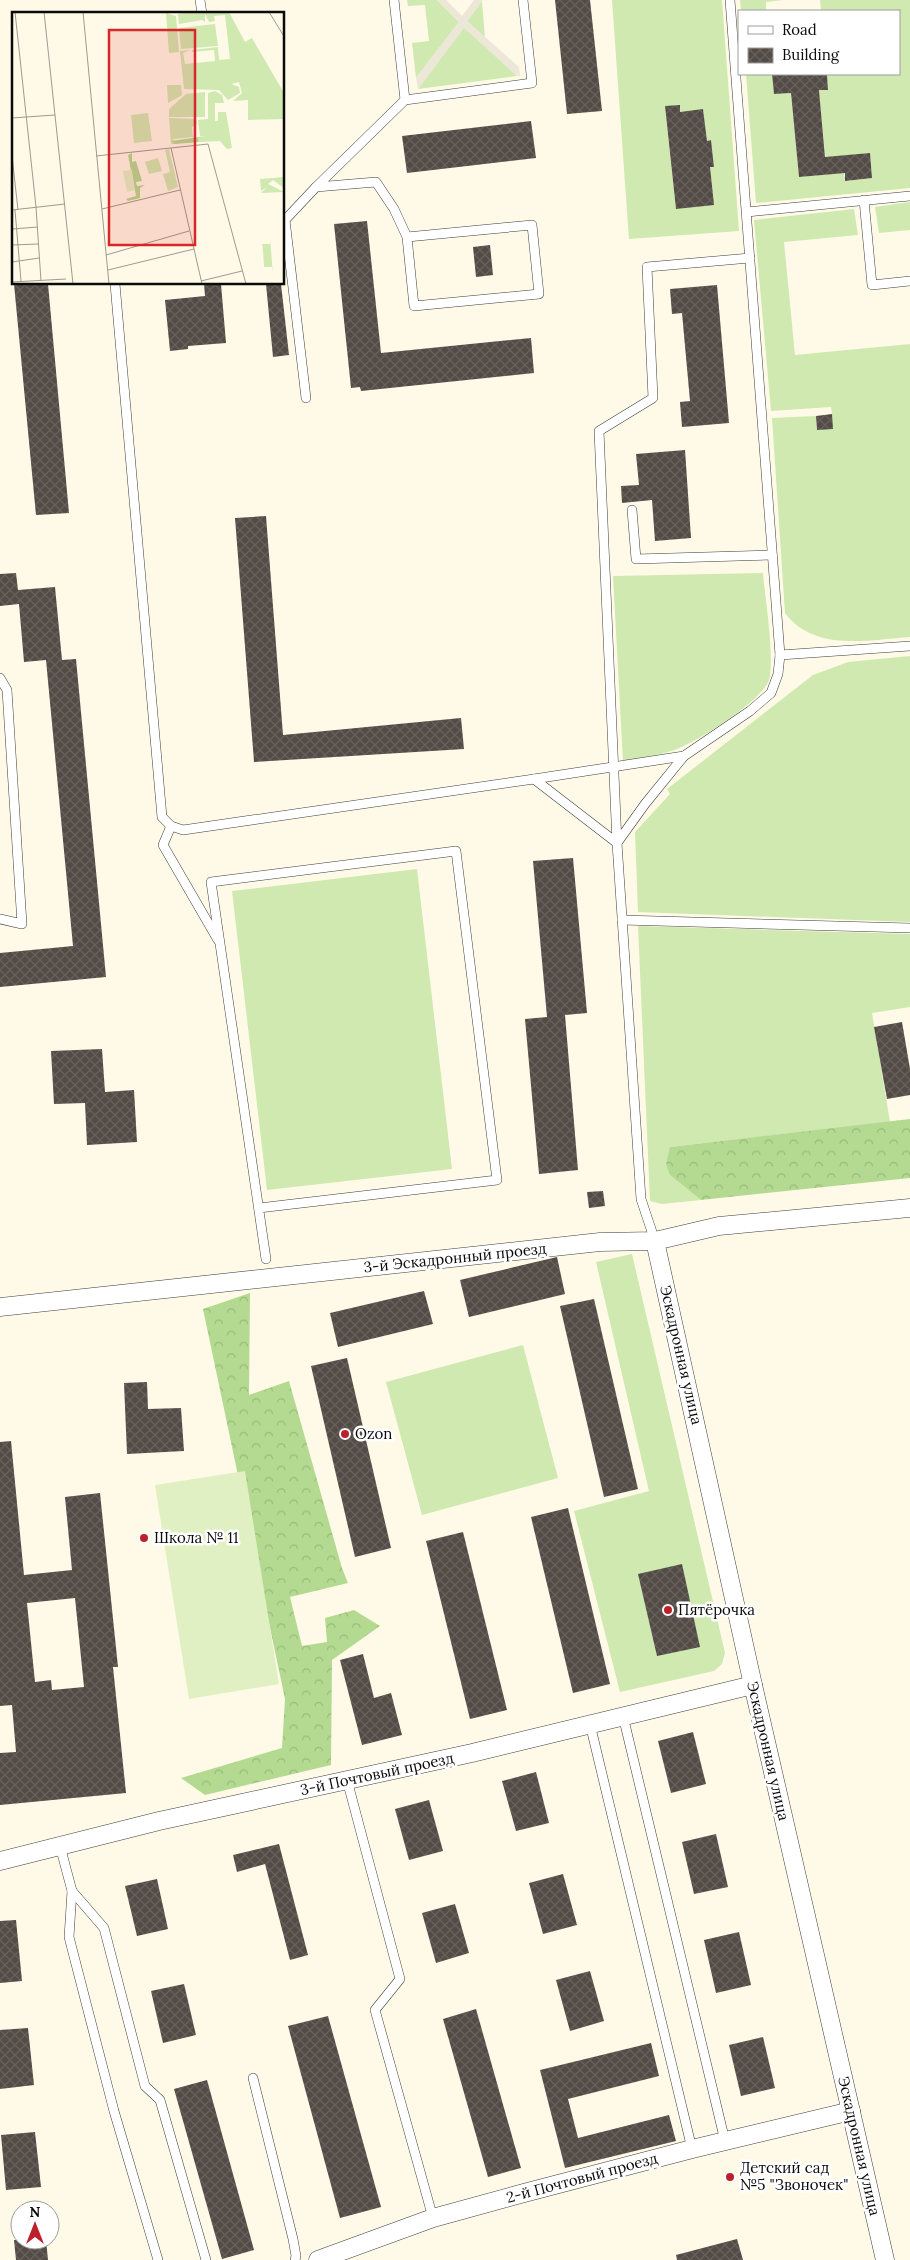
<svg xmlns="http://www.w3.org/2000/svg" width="910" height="2260" font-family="Lora,serif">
<defs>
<pattern id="forest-crowns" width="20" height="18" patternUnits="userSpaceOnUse" patternTransform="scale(1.25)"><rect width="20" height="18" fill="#b3da90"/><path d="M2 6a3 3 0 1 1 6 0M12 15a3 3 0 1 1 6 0" fill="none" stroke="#99ba7b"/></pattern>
<pattern id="building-cross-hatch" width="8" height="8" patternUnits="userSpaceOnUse" patternTransform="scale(1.25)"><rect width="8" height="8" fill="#534b46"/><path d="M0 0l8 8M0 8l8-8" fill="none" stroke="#67605c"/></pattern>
</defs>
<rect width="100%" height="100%" fill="#fffae7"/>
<g fill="#cfe9b1" fill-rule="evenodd">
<path d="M407,0H437L459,22L416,78L412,43L429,41L425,5L408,6Z"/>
<path d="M612,0H722L739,231L629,239ZM680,105V112L703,110L707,141L711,140L714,166L710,167L676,209L665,107Z"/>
<path d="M740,0H783L766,2V11H741Z"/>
<path d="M820,0H910V188L756,203L746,74H772L774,94L791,93L799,177L827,174L819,90L828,89L827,74H899V11H821ZM870,153L872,178L845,181L843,156Z"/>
<path d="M482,1L485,38L467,21Z"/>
<path d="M464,27L517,76L418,89Z"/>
<path d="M910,202V230L879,233L875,207Z"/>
<path d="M854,209L858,235L784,242L795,355L910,344V637C868,640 814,652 785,613L772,418L816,416L817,430L832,414L831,407L771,411L754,220Z"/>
<path d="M763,573C765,598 775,657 769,680C762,701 693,745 671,751C656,756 639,758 623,762L613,576Z"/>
<path d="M910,656V922L638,912L635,832L670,794L667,789L813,675L848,662Z"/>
<path d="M417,869L452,1169L267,1190L232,891Z"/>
<path d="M638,926L910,934V1007L872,1013L890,1122L670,1147V1175L701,1200L662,1204L650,1201Z"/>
<path d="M632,1254L725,1653L722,1664L714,1671L620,1692L574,1511L649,1491L596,1262Z"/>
<path d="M523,1345L558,1478L422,1515L386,1382Z"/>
</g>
<g fill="url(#forest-crowns)">
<path d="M910,1119V1178L701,1200L670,1175L666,1164L670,1147Z"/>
<path d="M250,1293L249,1395L289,1381L342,1568L348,1583L290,1597L302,1646L327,1642L325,1618L354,1610L380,1626L332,1660L331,1765L205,1795L181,1778L282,1748L285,1699L203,1309Z"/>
</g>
<path fill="#e1f0c3" d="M245,1471L279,1684L189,1699L155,1485Z"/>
<path fill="#ede7d8" d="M437,0H446L462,16L474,0H483L467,21L519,67L520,76H517L464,28L418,89L416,78L459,22Z"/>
<g fill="url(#building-cross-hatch)" fill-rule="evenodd">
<path d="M555,0H590L602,111L567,114Z"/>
<path d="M772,74H827L828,90H819L825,157L870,153L872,178L845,181V173L799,177L791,93L774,94Z"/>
<path d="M680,105V112L703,109L707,141L711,140L714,167H710L714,205L676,209L665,106Z"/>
<path d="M531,121L536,158L407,173L402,136Z"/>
<path d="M367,221L381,353L531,338L534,373L361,391L360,387L351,388L334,224Z"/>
<path d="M490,245L493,275L476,277L473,247Z"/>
<path d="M14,284H48L69,513L36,515Z"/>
<path d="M204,284H221L226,343L188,346V349L170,351L165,300L205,296Z"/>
<path d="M266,284H281L289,355L273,357Z"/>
<path d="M717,285L729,423L682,427L680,402L690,401L682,313L672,314L670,289Z"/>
<path d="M832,414L833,429L817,430L816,416Z"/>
<path d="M685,450L691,538L655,541L652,500L622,503L621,486L639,485L636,454Z"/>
<path d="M266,516L283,735L461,718L464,749L254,762L235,518Z"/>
<path d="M16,573L18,590L55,587L62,660L76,659L106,977L0,987V953L73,946L46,660L24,662L19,604L0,606V574Z"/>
<path d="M573,858L587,1013L565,1015L578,1170L539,1174L525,1019L547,1017L533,861Z"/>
<path d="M902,1022L910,1069V1095L887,1099L874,1027Z"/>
<path d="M102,1049L105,1092L134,1090L137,1142L87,1145L85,1103L54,1104L51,1051Z"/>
<path d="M603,1191L605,1206L589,1208L587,1192Z"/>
<path d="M557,1257L565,1294L469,1317L460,1280Z"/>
<path d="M424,1291L433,1324L338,1347L330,1313Z"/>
<path d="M594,1299L638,1489L604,1497L560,1306Z"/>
<path d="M347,1358L391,1548L355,1557L311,1366Z"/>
<path d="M147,1382L148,1409L181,1408L184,1451L127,1454L124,1383Z"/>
<path d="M11,1441L24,1575L72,1570L65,1497L100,1493L118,1667H113L126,1793L0,1805V1753L16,1752L12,1705L0,1706V1442ZM75,1598L84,1687L52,1690L51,1680L35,1682L27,1603Z"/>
<path d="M568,1508L610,1684L573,1693L531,1517Z"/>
<path d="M463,1532L507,1710L470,1719L426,1541Z"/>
<path d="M682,1564L700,1647L657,1656L638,1574Z"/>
<path d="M363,1654L374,1698L391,1693L402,1735L362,1745L340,1660Z"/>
<path d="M693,1732L706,1784L671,1793L658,1741Z"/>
<path d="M536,1772L549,1823L516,1831L502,1781Z"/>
<path d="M429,1800L443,1851L409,1860L395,1809Z"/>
<path d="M716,1834L728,1887L694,1894L682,1842Z"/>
<path d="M279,1844L308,1955L290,1960L265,1864L237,1872L233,1855Z"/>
<path d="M563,1874L577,1925L543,1934L529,1883Z"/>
<path d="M157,1879L168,1929L137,1936L125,1886Z"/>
<path d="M455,1904L469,1953L436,1963L422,1913Z"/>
<path d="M16,1920L22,1981L0,1983V1921Z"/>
<path d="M739,1932L751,1985L716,1993L704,1940Z"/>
<path d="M590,1971L604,2021L570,2031L556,1980Z"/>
<path d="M184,1984L196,2035L163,2043L151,1991Z"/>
<path d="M476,2009L521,2168L488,2177L443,2019Z"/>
<path d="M328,2016L381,2207L340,2218L288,2026Z"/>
<path d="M28,2028L34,2085L0,2089V2030Z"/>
<path d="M763,2037L775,2088L741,2096L729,2045Z"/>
<path d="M651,2043L659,2076L568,2099L578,2138L669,2115L676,2141L565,2168L540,2070Z"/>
<path d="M207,2080L254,2250L222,2259L174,2089Z"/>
<path d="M35,2132L41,2187L6,2190L1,2135Z"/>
<path d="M737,2239L743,2260H677L676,2255Z"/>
<path d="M14,2240H46L48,2260H16Z"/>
</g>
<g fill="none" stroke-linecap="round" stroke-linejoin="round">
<g stroke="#3d3d3d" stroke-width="10">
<g id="service">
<path d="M200,0L202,14"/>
<path d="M394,0L405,100"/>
<path d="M730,0L780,655"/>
<path d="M316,187L405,100L532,83L523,0"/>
<path d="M864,200L872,285L910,281"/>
<path d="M747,212L910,196"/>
<path d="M285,220L306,398"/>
<path d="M284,221L316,187L376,182L394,209L407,237L414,306L539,294L532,225L407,237"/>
<path d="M115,284L162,817L171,826L183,830L534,779L617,843"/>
<path d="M632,510L636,559L772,555"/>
<path d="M0,678L7,690L22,924L0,919"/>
<path d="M534,779L684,756"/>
<path d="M171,826L163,845L218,940"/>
<path d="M617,843L599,431L653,398L647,267L750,258"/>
<path d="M622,920L910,928"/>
<path d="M259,1208L497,1180L456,851L211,882C229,1008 248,1133 266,1259"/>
<path d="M655,1241L641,1199L617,843L645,804L684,756L750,711L771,693L778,674L780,655L910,646"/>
<path d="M623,1716L725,2141"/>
<path d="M590,1724L692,2149"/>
<path d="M347,1780L400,1979L375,2010L433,2218"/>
<path d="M60,1846L72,1891L69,1937L114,2111L158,2260"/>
<path d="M72,1891L104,1928L145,2086L160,2100L206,2260"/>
<path d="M253,2078L293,2239L296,2256L295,2260"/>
</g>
</g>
<g stroke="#3d3d3d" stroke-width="19">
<g id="minor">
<path d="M655,1241L753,1685L885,2260"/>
<path d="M0,1307L600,1242L655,1241L719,1226L910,1208"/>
<path d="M0,1861L159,1821L472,1753L753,1685"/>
<path d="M318,2260L433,2218L524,2193L692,2149L851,2111"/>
</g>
</g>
<use href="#service" stroke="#fff" stroke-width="9"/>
<use href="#minor" stroke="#fff" stroke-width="18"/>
</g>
<g fill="#bc202a" stroke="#fff" stroke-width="2">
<circle cx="345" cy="1434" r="5"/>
<circle cx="144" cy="1538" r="5"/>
<circle cx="668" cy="1610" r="5"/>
<circle cx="730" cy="2177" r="5"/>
</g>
<g text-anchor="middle" stroke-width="5" stroke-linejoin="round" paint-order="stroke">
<g font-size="15" fill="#0a0a0a" stroke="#fff">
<text transform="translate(455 1258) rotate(-6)" y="5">3-й Эскадронный проезд</text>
<text transform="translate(681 1355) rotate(77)" y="5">Эскадронная улица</text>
<text transform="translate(768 1751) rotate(77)" y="5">Эскадронная улица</text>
<text transform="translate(377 1774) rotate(-12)" y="5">3-й Почтовый проезд</text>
<text transform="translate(859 2146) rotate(77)" y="5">Эскадронная улица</text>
<text transform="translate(582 2178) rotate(-15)" y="5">2-й Почтовый проезд</text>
</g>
<g font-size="15" fill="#0a0a0a" stroke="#fff" text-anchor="start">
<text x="355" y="1439">Ozon</text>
<text x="154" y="1543">Школа № 11</text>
<text x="678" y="1615">Пятёрочка</text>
<text x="740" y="2173">Детский сад<tspan x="740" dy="17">№5 "Звоночек"</tspan></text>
</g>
</g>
<g transform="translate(12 12)">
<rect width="272" height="272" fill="#fffae7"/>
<path d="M174,0H217L233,30L240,26L272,81V107L236,108V88L221,89L230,81L227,70L219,72L227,75L228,81L216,88L207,78L172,77L168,39L178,38L171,41L173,52L203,49L202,38L180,40V38L206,35L207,48L218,47L213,3L202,4L203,9L197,10L193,2V10L190,8L167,12L166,2ZM154,1L164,4L167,40L157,41ZM203,12L206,34L169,37L167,16ZM155,73H169L170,83L156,91ZM203,79L210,83L212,91H203V109H206V100H214L220,136L215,137L208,129L187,130L184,126L194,124H188L186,108L196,107V81ZM193,80V105H157V97L174,82ZM136,101L140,129L122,131L119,103ZM157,106L184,107L185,112L180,115L181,125L161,127L163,132H159ZM157,137L166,175L156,179L151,162L158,160L153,138ZM146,146L150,159L137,162L133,150ZM272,165V176L261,168L256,172L272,180L249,181L255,175L249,179L248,167ZM258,226L261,263L260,255H252L251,238L250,232H258Z" fill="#cfe9b1"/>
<path d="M194,124L186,126L187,130L163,132L160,129ZM120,141V150L124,149L130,169L124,170L125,174L133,173L128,176V186L116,189L114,187L124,184L116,143Z" fill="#b3da90"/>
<path d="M120,158L123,178L115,180L111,159Z" fill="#e1f0c3"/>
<path fill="none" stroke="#9d9a8f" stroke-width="1" d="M3,0L24,195L29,269M32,0L61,272M71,0L97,272M257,0L273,26M0,106L43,103M159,136L190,272M0,144L6,198M84,144L196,132L234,272M90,197L168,178M0,198L53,192M3,198L9,269M0,217L26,215M0,233L26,232M94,243L177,219M0,250L27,246M96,258L182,237M189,269L230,259M0,270L54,267"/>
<path fill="#d62828" fill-opacity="0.15" stroke="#d62828" stroke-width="2.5" d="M97,18H183V233H97Z"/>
<rect width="272" height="272" fill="none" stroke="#0a0a0a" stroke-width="2.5"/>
</g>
<rect x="738" y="10" width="162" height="65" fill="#ffffff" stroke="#9d9d9d"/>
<rect x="748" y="26" width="25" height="8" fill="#ffffff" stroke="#9d9d9d"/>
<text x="782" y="35" font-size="15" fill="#0a0a0a">Road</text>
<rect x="748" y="48" width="25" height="15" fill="url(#building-cross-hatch)" stroke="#9d9d9d"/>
<text x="782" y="60" font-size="15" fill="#0a0a0a">Building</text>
<g transform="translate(35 2225)"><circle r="24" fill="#ffffff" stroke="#9d9d9d"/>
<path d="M0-4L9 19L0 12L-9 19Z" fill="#bc202a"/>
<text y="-8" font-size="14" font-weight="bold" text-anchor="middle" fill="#0a0a0a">N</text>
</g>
</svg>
